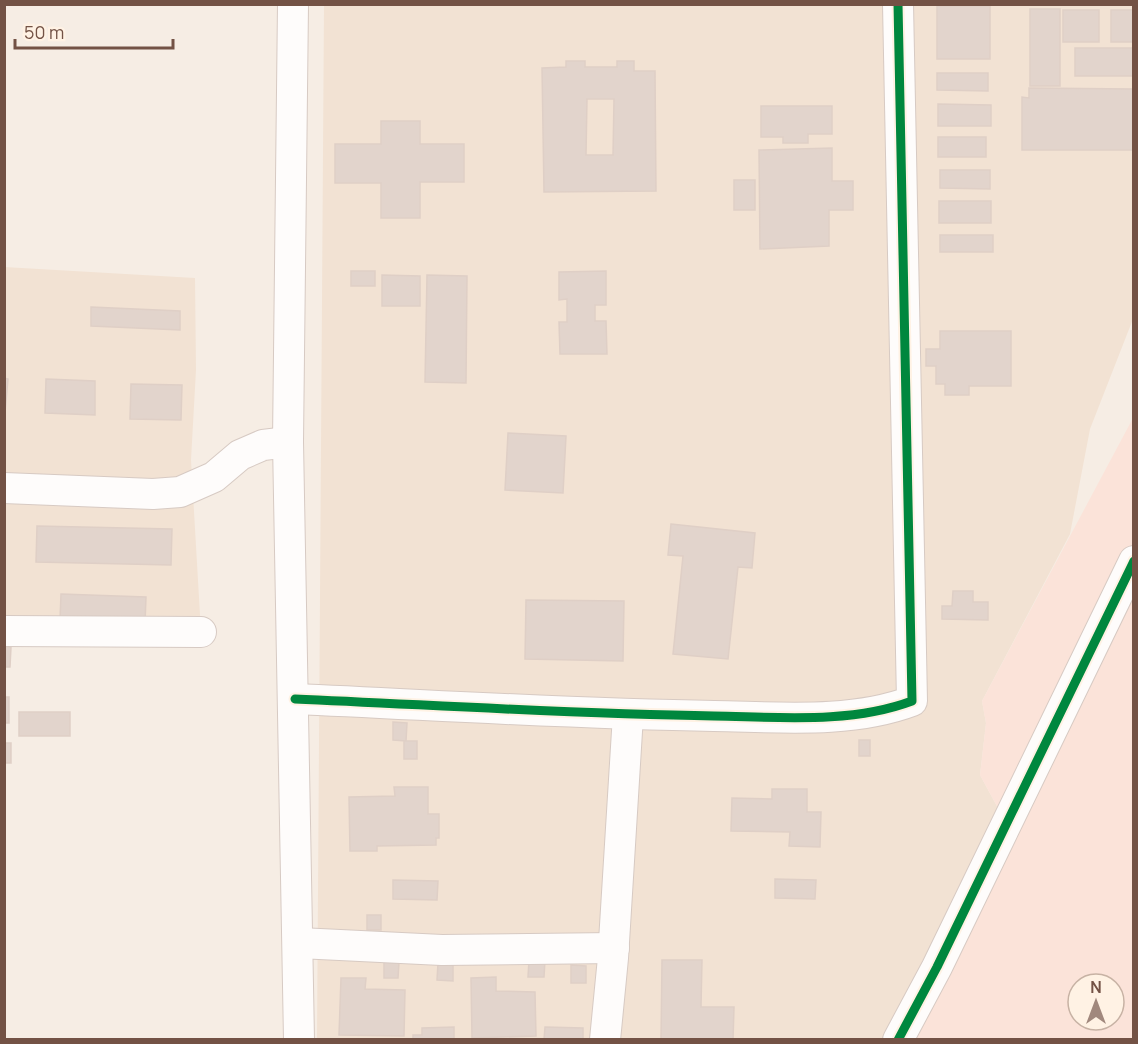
<svg xmlns="http://www.w3.org/2000/svg" width="1138" height="1044" font-family="Manrope,sans-serif">
<rect width="100%" height="100%" fill="#f6ede4"/>
<g fill="#f2e2d3">
<path d="M324,5H1133V319L1090,429L1070,534L982,701L986,723L980,775L999,810L894,1039L317,1040Z"/>
<path d="M4,267L195,278L196,370L191,460L201,632L5,629Z"/>
</g>
<path fill="#fbe3d9" fill-rule="evenodd" d="M1133,418V1039L894,1040L999,810L980,775L986,723L982,701ZM1078,984H1114V1020H1078Z"/>
<g fill="#e2d4cc" stroke="#dfcfc6" stroke-width="1.5" fill-rule="evenodd">
<rect x="937" y="6" width="53" height="53"/>
<rect x="1030" y="9" width="30" height="77"/>
<rect x="1063" y="10" width="36" height="32"/>
<rect x="1111" y="10" width="23" height="32"/>
<rect x="1075" y="48" width="59" height="28"/>
<path d="M566,61H585V67H617V61H634V71H655L656,191L544,192L542,68L566,67ZM587,99H614L613,155H586Z"/>
<path d="M937,73H988V91L937,90Z"/>
<path d="M1029,88L1134,89V150H1022V97L1029,98Z"/>
<path d="M938,104L991,105V126H938Z"/>
<path d="M761,106H832V134H808V143H783V137H761Z"/>
<path d="M381,121H420V144H464V182H420V218H381V183H335V144H381Z"/>
<rect x="938" y="137" width="48" height="20"/>
<path d="M832,148V181H853V210H829V246L760,249L759,150Z"/>
<path d="M940,170H990V189L940,188Z"/>
<rect x="734" y="180" width="21" height="30"/>
<rect x="939" y="201" width="52" height="22"/>
<rect x="940" y="235" width="53" height="17"/>
<rect x="351" y="271" width="24" height="15"/>
<path d="M606,271V305H595V321H606L607,354H560L559,322H567V299L559,300V272Z"/>
<path d="M382,275L420,276V306H382Z"/>
<path d="M427,275L467,276L466,383L425,382Z"/>
<path d="M91,307L180,311V330L91,326Z"/>
<path d="M940,331H1011V386H969V395H945V384H936V366H926V349H940Z"/>
<path d="M4,378L8,379L5,412H4Z"/>
<path d="M46,379L95,381V415L45,413Z"/>
<path d="M131,384L182,385L181,420L130,419Z"/>
<path d="M508,433L566,436L563,493L505,490Z"/>
<path d="M671,524L755,533L752,568L738,567L728,659L673,654L683,556L668,555Z"/>
<path d="M37,526L172,529L171,565L36,562Z"/>
<path d="M953,591H973V602H988V620L942,619V606H952Z"/>
<path d="M61,594L146,597L145,623L60,620Z"/>
<path d="M526,600L624,601L623,661L525,659Z"/>
<path d="M4,646L11,647L10,667H4Z"/>
<rect x="4" y="697" width="5" height="26"/>
<rect x="19" y="712" width="51" height="24"/>
<path d="M393,722L407,723L406,741L393,740Z"/>
<rect x="859" y="740" width="11" height="16"/>
<rect x="404" y="741" width="13" height="18"/>
<rect x="4" y="743" width="7" height="20"/>
<path d="M394,787H428V814H439V838H436V845L377,846V851H350L349,797L395,796Z"/>
<path d="M772,789H807V812H821L820,847L789,846L790,832L731,831L732,798L772,799Z"/>
<path d="M775,879L816,880L815,899L775,898Z"/>
<path d="M393,880L438,881L437,900L393,899Z"/>
<rect x="367" y="915" width="14" height="15"/>
<path d="M529,960H545L544,977H528Z"/>
<path d="M662,960H702L701,1007H734L733,1040H661Z"/>
<path d="M384,962H399L398,978H384Z"/>
<path d="M438,963L453,964V981L437,980Z"/>
<path d="M571,965L586,966V983H571Z"/>
<path d="M496,977V991L535,992L536,1036L472,1038L471,978Z"/>
<path d="M341,978H366L365,989L405,990L404,1036L339,1035Z"/>
<path d="M454,1027V1040H413V1035H422V1028Z"/>
<path d="M545,1027L583,1028V1040H544Z"/>
</g>
<g fill="none" stroke-linecap="round" stroke-linejoin="round">
<g stroke="#d7cac3" stroke-width="32">
<g id="minor">
<path d="M293,4L288,442L299,1040"/>
<path d="M4,488L153,494L180,492L214,477L240,455L263,445L288,442"/>
<path d="M4,631L201,632"/>
<path d="M295,699C434,705 574,714 714,716C778,717 851,724 912,701L898,4"/>
<path d="M299,943L442,950L614,948"/>
<path d="M605,1040L613,958L628,715"/>
<path d="M898,1040L937,967L1134,561"/>
</g>
</g>
<use href="#minor" stroke="#fefcfb" stroke-width="30"/>
<g stroke="#fff2e4" stroke-width="13">
<g id="cycleway">
<path d="M295,699C434,705 574,714 714,716C778,717 851,724 912,701L898,4"/>
<path d="M898,1040L937,967L1134,561"/>
</g>
</g>
<use href="#cycleway" stroke="#00873e" stroke-width="9"/>
</g>
<rect width="1138" height="1044" fill="none" stroke="#735245" stroke-width="12"/>
<g transform="translate(1096 1002)"><circle r="28" fill="#fff2e4" stroke="#c7b2a4" stroke-width="1.5"/>
<path d="M0-4.5L10 22L0 15L-10 22Z" fill="#a1887d"/>
<text y="-9" font-size="16" font-weight="bold" text-anchor="middle" fill="#735245">N</text>
</g>
<path d="M15 39v9h158v-9" fill="none" stroke="#735245" stroke-width="3"/>
<text x="24" y="39" font-size="18" fill="#735245" stroke="#fff2e4" stroke-width="4.5" paint-order="stroke">50 m</text>
</svg>
